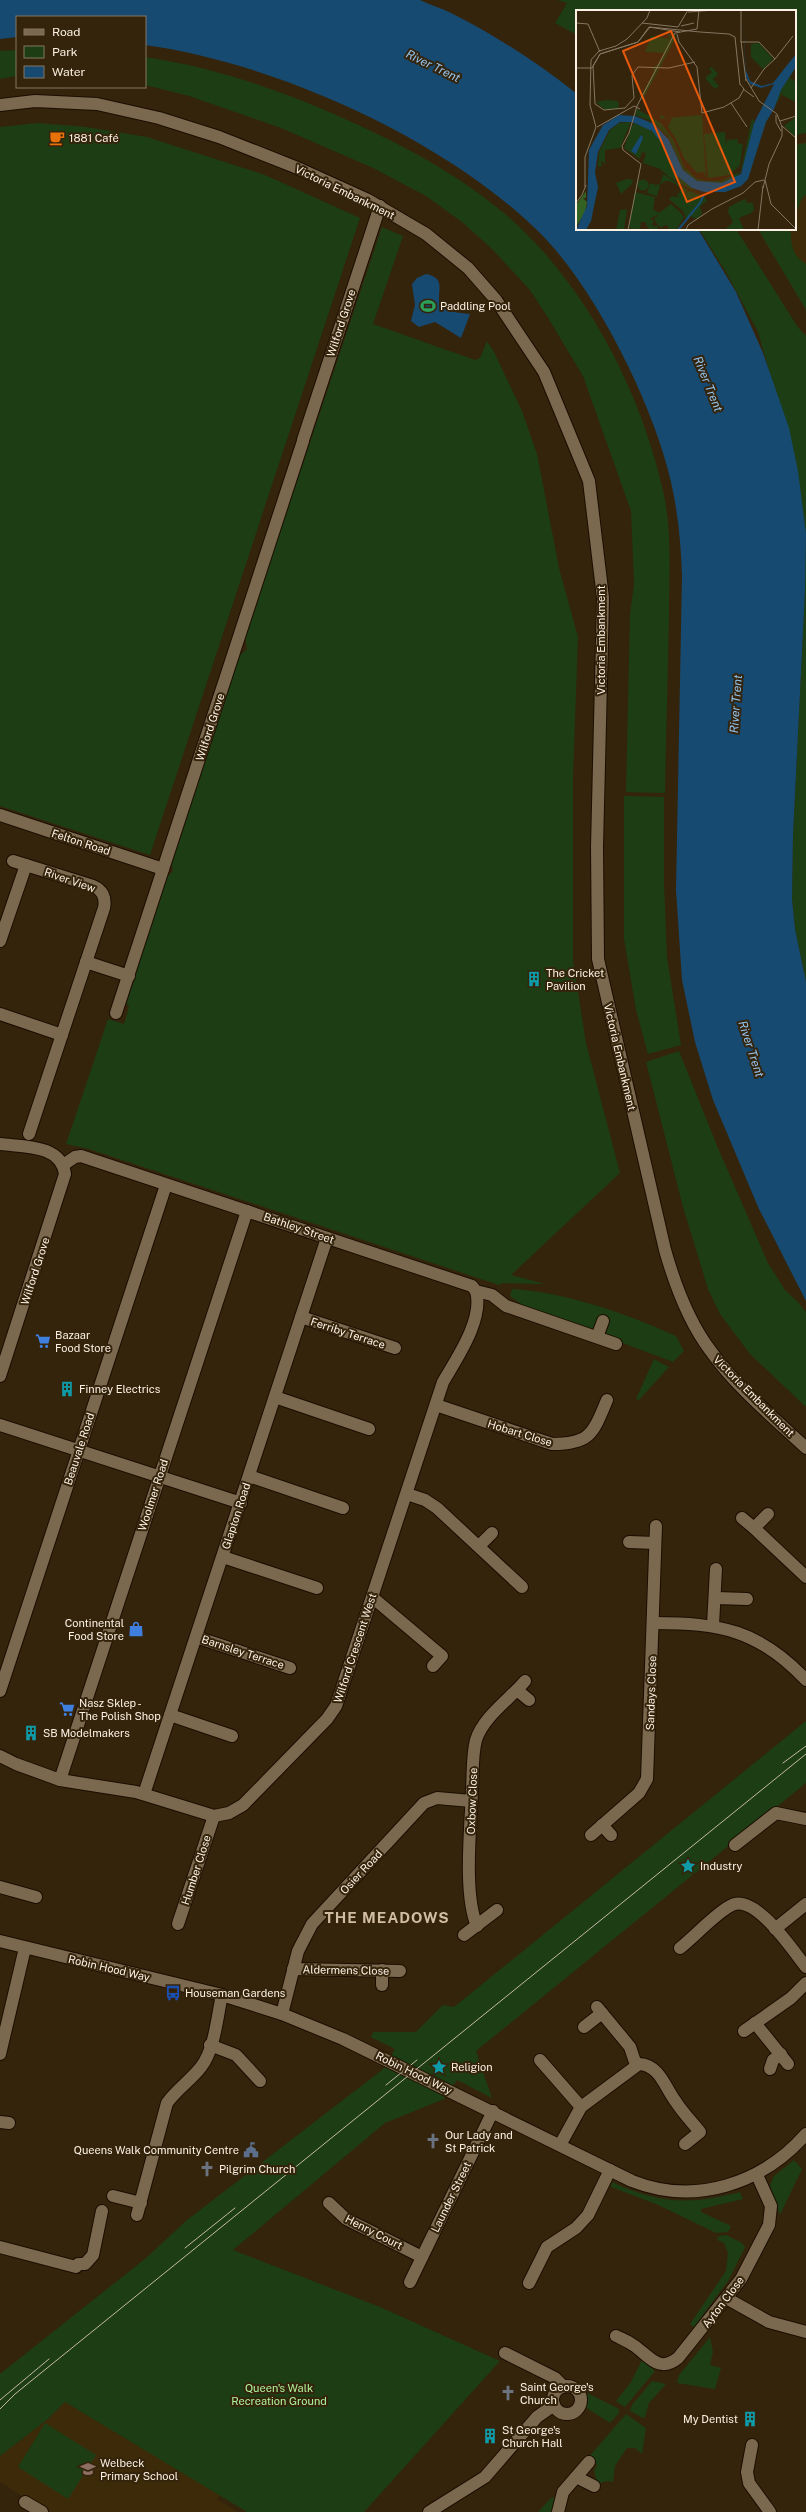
<svg xmlns="http://www.w3.org/2000/svg" width="806" height="2512" font-family="'Public Sans',sans-serif">
<rect width="100%" height="100%" fill="#34240c"/>
<g fill="#3d2a09">
<path d="M806,142V310L757,229H795V144Z"/>
<path d="M65,2402L220,2495L217,2499L238,2512H47L0,2482V2456L48,2419Z"/>
</g>
<g fill="#1d3d14">
<path d="M557,0H806V133L795,135V11H577V35L555,23L567,3Z"/>
<path d="M17,50V76L0,79V51Z"/>
<path d="M145,57C212,67 275,88 336,115C398,142 461,175 512,220C589,290 642,394 664,495C672,533 669,575 669,613C668,673 666,733 665,793L626,792L630,614L634,584L631,511L583,376L547,316L530,290L492,249L462,222L426,196L373,168L281,128L189,96L145,85Z"/>
<path d="M38,123L86,127L147,137L265,175L360,218L150,855L0,806V127Z"/>
<path d="M806,143V195L802,198L795,216V145Z"/>
<path d="M382,227L403,236L373,324L475,360L480,358L487,341L494,352L522,411L537,454L559,568L578,637L573,776V960L586,1043L620,1173L511,1275L545,1284L502,1283L499,1285L89,1149L66,1144L108,1019L124,1024L129,1007L125,1001L164,880L173,871L171,860L238,657L247,649L245,637Z"/>
<path d="M699,229H736L797,326L806,336V982L795,929L792,899L793,835L805,591L794,458L758,332L726,272Z"/>
<path d="M758,229H790L789,232H791C791,246 793,256 806,264V310Z"/>
<path d="M624,796L664,797V883L667,957L681,1045L648,1054L636,1010L624,939Z"/>
<path d="M679,1051L718,1148L768,1263L785,1290L798,1302L806,1312V1407L750,1354L720,1314L708,1289L683,1207L646,1062Z"/>
<path d="M512,1289C565,1292 628,1314 676,1336L684,1351L673,1362L604,1336L609,1320L599,1316L592,1332L524,1306L510,1296Z"/>
<path d="M654,1359L669,1367L639,1400L636,1399Z"/>
<path d="M806,1721V1783L476,2051L492,2098L457,2080L444,2099L385,2123L233,2250L380,2307L500,2361L364,2512H247L65,2402L48,2419L0,2456V2374L146,2258L187,2220L382,2070L395,2049L371,2037L373,2032H416L443,2005L454,2007Z"/>
<path d="M794,2160L802,2169L780,2215L770,2185L774,2176Z"/>
<path d="M612,2182C659,2204 690,2205 740,2192L743,2199L701,2209V2212L731,2226L728,2232L716,2233L656,2204L611,2187Z"/>
<path d="M726,2235L742,2243L745,2247L728,2281L694,2327L690,2324L726,2271L728,2253L724,2243L717,2240L719,2236Z"/>
<path d="M710,2337L713,2352L710,2365L721,2368L715,2389L677,2383L679,2375Z"/>
<path d="M642,2360L655,2371L625,2407L616,2401L631,2382Z"/>
<path d="M652,2381L666,2384L649,2403L645,2417L643,2418L630,2411L632,2405Z"/>
<path d="M587,2393L619,2409V2413L610,2423L585,2407Z"/>
<path d="M626,2414L646,2428L642,2454L635,2448H627L615,2466L613,2482L607,2481L597,2484L594,2471L597,2465L588,2458Z"/>
<path d="M45,2423L96,2455L68,2499L18,2467Z"/>
<path d="M556,2496L553,2512H538L550,2499Z"/>
</g>
<g fill="#174a71">
<path d="M0,0H420C430,5 441,8 451,13C495,35 538,63 577,94V229H698L736,292L763,353L789,428L798,471L806,534L805,591L793,835L792,899L795,929L806,982V1301L759,1209L713,1100L695,1042L682,980L676,890L682,576C681,544 678,513 671,482C654,406 596,289 540,233C445,139 276,63 145,45V17H17V37L0,39Z"/>
<path d="M426,274C453,279 428,302 447,310C454,313 463,313 470,314L461,338L435,322L419,327L411,321L415,305L412,284L417,278Z"/>
</g>
<g fill="none" stroke-linecap="round" stroke-linejoin="round">
<g stroke="#1b0d00" stroke-width="14">
<g id="minor">
<path d="M0,105L35,101L97,104L159,118L219,137L295,167L368,200L426,234L468,268L496,300L544,372L589,481L603,598L597,847L598,959L665,1250C675,1285 688,1321 710,1350C736,1387 773,1417 806,1448"/>
<path d="M303,440L380,206"/>
<path d="M0,815L163,869"/>
<path d="M13,861L93,886C103,890 106,898 104,908L29,1134"/>
<path d="M0,941L26,865"/>
<path d="M86,962L129,976"/>
<path d="M116,1013L303,441"/>
<path d="M0,1014L62,1035"/>
<path d="M0,1144C23,1147 61,1144 65,1174L0,1376"/>
<path d="M63,1165L75,1157L81,1156L472,1286L476,1291L492,1295L506,1306L616,1344"/>
<path d="M301,1317L395,1348"/>
<path d="M597,1337L603,1321"/>
<path d="M275,1397L369,1429"/>
<path d="M436,1405L552,1444C591,1444 593,1433 607,1400"/>
<path d="M0,1425L241,1503"/>
<path d="M249,1476L343,1508"/>
<path d="M407,1494L425,1500L437,1508L522,1587"/>
<path d="M768,1514L754,1528L806,1577"/>
<path d="M742,1518L754,1528"/>
<path d="M629,1542L655,1543"/>
<path d="M479,1546L492,1533"/>
<path d="M223,1557L317,1588"/>
<path d="M372,1597L442,1656L433,1666"/>
<path d="M716,1598L747,1599"/>
<path d="M654,1623C720,1623 759,1630 806,1680"/>
<path d="M713,1625L716,1569"/>
<path d="M196,1637L290,1668"/>
<path d="M517,1690L529,1700"/>
<path d="M0,1691L166,1185"/>
<path d="M170,1715L232,1736"/>
<path d="M0,1756L16,1764L60,1780L136,1792L214,1816L229,1813L243,1805L327,1719L336,1706L443,1382C457,1358 484,1319 476,1291"/>
<path d="M60,1780L247,1211"/>
<path d="M144,1794L327,1238"/>
<path d="M602,1825L611,1835"/>
<path d="M591,1835L639,1793L647,1779L656,1526"/>
<path d="M735,1845L776,1813L806,1819"/>
<path d="M0,1887L36,1897"/>
<path d="M178,1924L214,1816"/>
<path d="M477,1926C463,1893 471,1825 472,1789C473,1773 472,1755 476,1740C483,1717 510,1699 525,1681"/>
<path d="M775,1929L806,1904"/>
<path d="M464,1935L497,1910"/>
<path d="M0,1941L222,1995L282,2014L343,2039L632,2181C695,2206 762,2184 806,2134"/>
<path d="M680,1948C694,1937 718,1911 732,1905C756,1894 793,1951 806,1967"/>
<path d="M293,1969L400,1971"/>
<path d="M382,1985V1970"/>
<path d="M597,2007L630,2047L636,2065"/>
<path d="M282,2014L298,1951L312,1924L424,1803L437,1798L471,1801"/>
<path d="M755,2023L788,2064"/>
<path d="M584,2027L602,2013"/>
<path d="M744,2031L791,1998L806,1983"/>
<path d="M210,2045L236,2055L260,2081"/>
<path d="M0,2054L25,1948"/>
<path d="M540,2060L581,2107"/>
<path d="M770,2069L773,2060L781,2054"/>
<path d="M0,2122L9,2123"/>
<path d="M560,2145L581,2107L639,2064C660,2065 665,2088 676,2102C683,2113 692,2122 700,2132L685,2144"/>
<path d="M113,2196L141,2203"/>
<path d="M329,2203L346,2219L422,2257"/>
<path d="M137,2215L167,2103C177,2089 191,2080 201,2067C215,2049 217,2017 222,1995"/>
<path d="M0,2247L76,2267L78,2264H85L93,2255L102,2211"/>
<path d="M410,2282L493,2111"/>
<path d="M529,2283L547,2247L576,2228L588,2215L610,2170"/>
<path d="M728,2299L769,2322L806,2332"/>
<path d="M616,2336C622,2339 628,2341 633,2345C649,2355 658,2374 678,2358L741,2279L769,2225L771,2206L757,2175"/>
<path d="M505,2353L555,2378L564,2387"/>
<circle cx="567" cy="2400" r="14"/>
<path d="M752,2445L747,2472L749,2483L770,2512"/>
<path d="M576,2477L594,2486"/>
<path d="M25,2502L42,2512"/>
<path d="M429,2512L485,2477L537,2417L554,2405"/>
<path d="M558,2512L563,2492L589,2462"/>
</g>
</g>
<use href="#minor" stroke="#7b694f" stroke-width="12"/>
<g stroke="#c4b8a7" stroke-width="1">
<path d="M783,1763L806,1746"/>
<path d="M386,2085L417,2060"/>
<path d="M185,2248L235,2208"/>
<path d="M0,2400L49,2359"/>
<path d="M0,2409L15,2394L806,1754"/>
</g>
</g>
<defs>
<g id="cafe-bare" transform="scale(1.2)"><path d="M-5.5-4.5H6V0H3Q3 3.5 0 3.5H-2.5Q-5.5 3.5-5.5 0ZM3-3.2v2h1.7v-2ZM-6 4.5H4V6H-6Z" fill="#e8710a" stroke="#34240c" stroke-width="2.5" paint-order="stroke"/></g>
<g id="stadium-bare" transform="scale(1.2)"><path d="M0-5a6.5 5 0 1 0 0 10a6.5 5 0 1 0 0-10ZM-3.5-1.8h7v3.6h-7Z" fill="#2e9e5b" stroke="#34240c" stroke-width="2.5" paint-order="stroke"/></g>
<g id="building-bare" transform="scale(1.2)"><path d="M-4-6H4V6H1V3H-1V6H-4ZM-2.5-4.3h1.7v1.8h-1.7ZM.8-4.3h1.7v1.8H.8ZM-2.5-1h1.7V.8h-1.7ZM.8-1h1.7V.8H.8Z" fill="#0f9aa8" stroke="#34240c" stroke-width="2.5" paint-order="stroke"/></g>
<g id="supermarket-bare" transform="scale(1.2)"><path d="M-6-5.5h2.5l.6 2H6L4.5 2H-2.5L-4.4-4H-6ZM-1.5 3.2a1.3 1.3 0 1 0 .1 0ZM3 3.2a1.3 1.3 0 1 0 .1 0Z" fill="#3f7fe0" stroke="#34240c" stroke-width="2.5" paint-order="stroke"/></g>
<g id="shop-bare" transform="scale(1.2)"><path d="M-5-2.5h2.3a2.7 3.5 0 0 1 5.4 0H5L5.5 6h-11ZM-1.5-2.5h3a1.5 2.3 0 0 0-3 0Z" fill="#3f7fe0" stroke="#34240c" stroke-width="2.5" paint-order="stroke"/></g>
<g id="sight-bare" transform="scale(1.2)"><path d="M0-6L1.8-2.2L6-1.7L2.9 1.2L3.7 5.4L0 3.3L-3.7 5.4L-2.9 1.2L-6-1.7L-1.8-2.2Z" fill="#0f9aa8" stroke="#34240c" stroke-width="2.5" paint-order="stroke"/></g>
<g id="bus-bare" transform="scale(1.2)"><path d="M-5-6H5V4H4V6H2V4H-2V6H-4V4H-5ZM-3.5-4V0h7V-4ZM-3.5 1.2v1.5H-2V1.2ZM2 1.2v1.5H3.5V1.2Z" fill="#1a4fb4" stroke="#34240c" stroke-width="2.5" paint-order="stroke"/></g>
<g id="church-bare" transform="scale(1.2)"><path d="M-1.2-6h2.4v3.5h3.3v2.4h-3.3V6h-2.4V-.1h-3.3v-2.4h3.3Z" fill="#6b7280" stroke="#34240c" stroke-width="2.5" paint-order="stroke"/></g>
<g id="civic-bare" transform="scale(1.2)"><path d="M-.6-6.5H3V-4.5H.6V-3L4-1V1h2V6H-6V1h2V-1L-.6-3ZM-1.2 2.5V6h2.4V2.5Z" fill="#5c6f8a" stroke="#34240c" stroke-width="2.5" paint-order="stroke"/></g>
<g id="school-bare" transform="scale(1.2)"><path d="M0-5L7-2L0 1L-7-2ZM-4 1L0 2.5L4 1V4Q0 6-4 4Z" fill="#8d6e63" stroke="#34240c" stroke-width="2.5" paint-order="stroke"/></g>
</defs>
<g fill-rule="evenodd">
<use href="#cafe-bare" x="57" y="138"/>
<use href="#stadium-bare" x="428" y="306"/>
<use href="#building-bare" x="534" y="979"/>
<use href="#supermarket-bare" x="43" y="1341"/>
<use href="#building-bare" x="67" y="1389"/>
<use href="#shop-bare" x="136" y="1629"/>
<use href="#supermarket-bare" x="67" y="1709"/>
<use href="#building-bare" x="31" y="1733"/>
<use href="#sight-bare" x="688" y="1866"/>
<use href="#bus-bare" x="173" y="1993"/>
<use href="#sight-bare" x="439" y="2067"/>
<use href="#church-bare" x="433" y="2141"/>
<use href="#civic-bare" x="251" y="2150"/>
<use href="#church-bare" x="207" y="2169"/>
<use href="#church-bare" x="508" y="2393"/>
<use href="#building-bare" x="750" y="2419"/>
<use href="#building-bare" x="490" y="2436"/>
<use href="#school-bare" x="88" y="2469"/>
</g>
<g text-anchor="middle" stroke-width="4" stroke-linejoin="round" paint-order="stroke">
<g font-size="11" fill="#fcf1e3" stroke="#34240c" text-anchor="start">
<text x="69" y="142">1881 Café</text>
<text x="440" y="310">Paddling Pool</text>
<text x="546" y="977">The Cricket<tspan x="546" dy="13">Pavilion</tspan></text>
<text x="55" y="1339">Bazaar<tspan x="55" dy="13">Food Store</tspan></text>
<text x="79" y="1393">Finney Electrics</text>
<text x="124" y="1627" text-anchor="end">Continental<tspan x="124" dy="13">Food Store</tspan></text>
<text x="79" y="1707">Nasz Sklep -<tspan x="79" dy="13">The Polish Shop</tspan></text>
<text x="43" y="1737">SB Modelmakers</text>
<text x="700" y="1870">Industry</text>
<text x="185" y="1997">Houseman Gardens</text>
<text x="451" y="2071">Religion</text>
<text x="445" y="2139">Our Lady and<tspan x="445" dy="13">St Patrick</tspan></text>
<text x="239" y="2154" text-anchor="end">Queens Walk Community Centre</text>
<text x="219" y="2173">Pilgrim Church</text>
<text x="520" y="2391">Saint George's<tspan x="520" dy="13">Church</tspan></text>
<text x="738" y="2423" text-anchor="end">My Dentist</text>
<text x="502" y="2434">St George's<tspan x="502" dy="13">Church Hall</tspan></text>
<text x="100" y="2467">Welbeck<tspan x="100" dy="13">Primary School</tspan></text>
</g>
<g font-size="11" fill="#fcf1e3" stroke="#34240c">
<text transform="translate(345 192) rotate(26)" y="4">Victoria Embankment</text>
<text transform="translate(341 323) rotate(-72)" y="4">Wilford Grove</text>
<text transform="translate(601 640) rotate(-90)" y="4">Victoria Embankment</text>
<text transform="translate(210 727) rotate(-72)" y="4">Wilford Grove</text>
<text transform="translate(81 842) rotate(18)" y="4">Felton Road</text>
<text transform="translate(70 880) rotate(19)" y="4">River View</text>
<text transform="translate(620 1057) rotate(77)" y="4">Victoria Embankment</text>
<text transform="translate(299 1228) rotate(19)" y="4">Bathley Street</text>
<text transform="translate(35 1271) rotate(-72)" y="4">Wilford Grove</text>
<text transform="translate(348 1333) rotate(18)" y="4">Ferriby Terrace</text>
<text transform="translate(754 1396) rotate(45)" y="4">Victoria Embankment</text>
<text transform="translate(520 1433) rotate(17)" y="4">Hobart Close</text>
<text transform="translate(79 1449) rotate(-72)" y="4">Beauvale Road</text>
<text transform="translate(153 1495) rotate(-72)" y="4">Woolmer Road</text>
<text transform="translate(236 1516) rotate(-72)" y="4">Glapton Road</text>
<text transform="translate(355 1648) rotate(-72)" y="4">Wilford Crescent West</text>
<text transform="translate(243 1652) rotate(18)" y="4">Barnsley Terrace</text>
<text transform="translate(651 1693) rotate(-88)" y="4">Sandays Close</text>
<text transform="translate(472 1801) rotate(-88)" y="4">Oxbow Close</text>
<text transform="translate(196 1870) rotate(-72)" y="4">Humber Close</text>
<text transform="translate(361 1872) rotate(-47)" y="4">Osier Road</text>
<text transform="translate(109 1968) rotate(13)" y="4">Robin Hood Way</text>
<text transform="translate(346 1970) rotate(1)" y="4">Aldermens Close</text>
<text transform="translate(414 2073) rotate(26)" y="4">Robin Hood Way</text>
<text transform="translate(451 2197) rotate(-64)" y="4">Launder Street</text>
<text transform="translate(374 2232) rotate(27)" y="4">Henry Court</text>
<text transform="translate(723 2302) rotate(-53)" y="4">Ayton Close</text>
</g>
<g font-size="11" fill="#aef39a" stroke="#34240c">
<text x="279" y="2392">Queen's Walk<tspan x="279" dy="13">Recreation Ground</tspan></text>
</g>
<g font-size="12" font-style="italic" fill="#93c4f0" stroke="#34240c">
<text transform="translate(433 66) rotate(26)" y="4">River Trent</text>
<text transform="translate(708 384) rotate(68)" y="4">River Trent</text>
<text transform="translate(736 704) rotate(-86)" y="4">River Trent</text>
<text transform="translate(751 1049) rotate(72)" y="4">River Trent</text>
</g>
<g font-size="15" font-weight="bold" letter-spacing="1" fill="#d1bda2" stroke="#34240c">
<text x="387" y="1923">THE MEADOWS</text>
</g>
</g>
<g transform="translate(576 10)">
<rect width="220" height="220" fill="#34240c"/>
<path d="M98,22L100,27L67,89L64,88L78,61L76,58L82,54L88,43L69,42L75,26L94,29L91,23L95,26ZM183,33L197,49L187,59L175,47V34ZM136,57L142,64L137,69L143,76L139,79L129,68L136,62L133,58ZM220,57L211,72L214,68L220,72V92L206,85L207,81L199,97L205,80ZM31,90L42,91L43,99H28L20,92ZM61,99L85,113L98,131L108,157L120,168L129,171H145L165,161L159,168L146,173H133L119,170L107,159L92,126L75,111L59,105ZM85,104L89,108L126,105L130,168L128,162L121,163L108,148L100,129L92,117L96,108L84,109ZM220,107V127L208,116ZM176,108L178,111L173,136L167,158L165,160ZM55,112L44,138L29,140V154L25,151L26,156L22,157L23,142L34,120L43,113ZM57,113L72,118L82,127L100,164L120,182L93,167L84,159L67,153L70,143L66,142L64,149L48,138ZM149,122L150,136L151,130L162,129L161,133L167,134L164,155L154,165L132,168L128,124ZM87,164L112,180L106,185L113,181L128,186L131,191L124,196L126,204L121,209L114,206L110,209L108,202L93,189L96,186L100,187L105,186H101L106,178L94,171H89L84,175ZM51,169L57,170L56,174L45,184L40,173ZM61.5 175a5.5 5.5 0 1 1 11 0a5.5 5.5 0 1 1-11 0ZM74,173L80,175L79,178L81,174L84,175L81,186L71,183ZM59,182L79,187L77,199L83,203L95,194L105,203L108,207L100,220H94L86,209L90,215L84,218L78,209L83,204L73,209H76L78,212L76,214L78,217L81,215L82,220H73L69,212H65L64,220L53,218ZM169,189L171,193H177L178,200L175,203L163,208L168,220H149L157,212L152,202L153,197ZM51,199L48,220H40L44,200Z" fill="#1d3d14"/>
<path d="M10,181V188H7L11,192L9,203L1,215L0,195Z" fill="#326123"/>
<path d="M167,7L170,60L174,71L186,76L197,73L220,44V57L205,80L198,99L190,112L172,169L165,176L149,182H128L116,178L99,164L88,136L76,121L56,112H44L33,120L22,142L19,163L22,177L15,211L10,220H0L11,196L13,140L27,115L43,105L59,106L78,114L93,130L107,160L121,171L146,173L165,164L178,113L198,74L185,78L174,74L170,67ZM65,125L67,128L60,144L55,141Z" fill="#174a71"/>
<path fill="none" stroke="#174a71" stroke-width="2" d="M102,220L124,193L128,185"/>
<path fill="none" stroke="#847662" stroke-width="1" d="M165,0V32H183L199,49L217,26M112,2L139,0M0,13L12,14L24,42M66,13L102,17L112,0M105,16L118,13M124,22L153,24L159,27L164,75M101,24L103,32L121,57L126,103L148,97L163,88L168,79L164,74M165,31L170,71M119,52L93,58L62,57L56,65L58,88L49,98L28,100L19,94L17,56L24,44L62,32L74,17L124,22M0,58H16L24,44L62,32L73,17L104,22M170,69L183,91L201,104L206,117V126L193,154L187,178M175,78L188,59L199,49M167,79L178,87M155,93L171,117M200,105V112L205,121M204,111L220,106M206,116L220,128M21,117L58,96L64,99M189,170L195,194L220,219M9,177V147L20,117L14,95L15,50L23,41L40,36L51,29L71,8L74,0M0,193L6,185L10,175M52,220L65,154L47,140L46,136L53,123L61,96L99,23L121,19L123,0M110,220L112,215L136,199L167,183L179,172L188,170M182,220L187,176"/>
<path fill="#e8590c" fill-opacity="0.15" stroke="#e8590c" stroke-width="2" d="M95,21L159,172L111,192L47,41Z"/>
<rect width="220" height="220" fill="none" stroke="#fcf1e3" stroke-width="2"/>
</g>
<rect x="16" y="16" width="130" height="72" fill="#34240c" stroke="#847662"/>
<rect x="24" y="29" width="20" height="6" fill="#7b694f" stroke="#847662"/>
<text x="52" y="36" font-size="12" fill="#fcf1e3">Road</text>
<rect x="24" y="46" width="20" height="12" fill="#1d3d14" stroke="#847662"/>
<text x="52" y="56" font-size="12" fill="#fcf1e3">Park</text>
<rect x="24" y="66" width="20" height="12" fill="#174a71" stroke="#847662"/>
<text x="52" y="76" font-size="12" fill="#fcf1e3">Water</text>
</svg>
